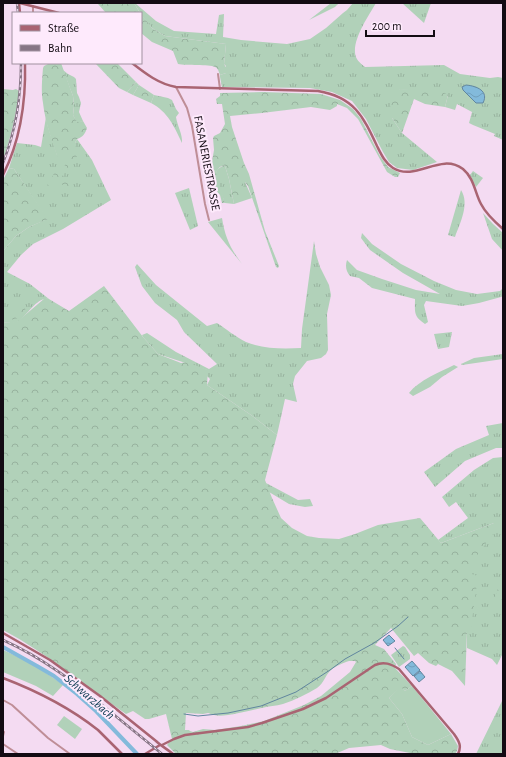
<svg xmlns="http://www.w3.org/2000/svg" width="506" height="757" font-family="'Alegreya Sans',sans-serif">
<defs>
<pattern id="grass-tufts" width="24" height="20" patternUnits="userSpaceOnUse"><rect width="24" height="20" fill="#b1d1b9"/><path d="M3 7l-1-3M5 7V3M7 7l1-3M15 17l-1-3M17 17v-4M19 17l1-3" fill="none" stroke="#97b29e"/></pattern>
<pattern id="forest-crowns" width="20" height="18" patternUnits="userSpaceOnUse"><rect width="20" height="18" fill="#b1d1b9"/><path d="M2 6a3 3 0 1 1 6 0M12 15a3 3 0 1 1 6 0" fill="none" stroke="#97b29e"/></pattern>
<pattern id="water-waves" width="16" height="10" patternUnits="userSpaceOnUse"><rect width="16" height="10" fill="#83badb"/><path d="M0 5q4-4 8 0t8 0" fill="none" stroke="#709fbb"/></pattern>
</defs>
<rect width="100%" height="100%" fill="#f4dbf2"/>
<g fill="url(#grass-tufts)" fill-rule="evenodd">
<path d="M134,3H135L156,21L174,31L216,34L219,15L224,14L223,37L241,40L287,44L310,39L326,28L343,13L347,10L353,3H376C369,15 354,37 355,52C355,59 360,63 365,67L444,65L460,74L490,78L498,77L503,78V140L494,136L495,134L473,125L469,123L472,112L457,104L455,110L445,107L448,95L400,89L392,118L402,133L437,162L413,170L397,168L389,162L383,152L366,119L352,101L332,92L310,88L222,87L220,77V75L226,73V66L224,64L226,44L165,36L152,28L142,16ZM479,89C483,91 485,94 485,99L476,103L470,96Z"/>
<path d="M331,3H339L335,7L309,20Z"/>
<path d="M402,3H431L424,23Z"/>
<path d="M63,70L68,74L74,77L76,79L77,93L79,97L81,103L79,112L83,121L77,123L73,115L74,106L73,96Z"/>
<path d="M136,82L139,85L133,95L127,92Z"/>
<path d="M154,95L168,98L172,100L176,109L179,113L176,117C177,125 183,135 182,143C174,126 168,112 151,103Z"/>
<path d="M46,117L48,127L57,155L75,143L77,139L92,160L111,200L63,229L33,244L21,255L7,272L30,284L49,299C38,296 28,314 19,321C14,324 8,323 3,322V251L16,236L29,227L47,219L14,169L9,168L17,143L35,145L41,147Z"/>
<path d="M223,166H225L229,179L234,204L225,203C223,197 215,178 216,173C217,169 220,167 223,166Z"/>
<path d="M473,171L483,178L476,187L470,175Z"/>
<path d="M243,182H245L252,198L243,201Z"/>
<path d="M189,188L198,226L190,230L175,193Z"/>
<path d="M461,190C470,204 460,223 455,237L448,235Z"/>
<path d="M483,213L493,224L503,233V251L492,239Z"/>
<path d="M222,218C225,237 230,248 242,264L208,222Z"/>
<path d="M362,233L372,244L401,264L434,281L456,290L477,294L500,291L503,288V296L501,297L479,303L462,306L426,301L424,305L428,322L425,324C413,316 415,312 415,299L372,288L359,278L350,276C346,271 345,266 347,260L357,270L382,279L416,290L440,294L403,273L370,250L361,238Z"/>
<path d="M314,241L316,254L320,267L329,285L331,295L327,314L328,350L326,354L321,358L307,361L295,376L293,384L297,402L285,399L277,435L251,415L207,385L210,379L207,376V370L158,354L143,337L142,335L147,333L176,352L209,369L217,364L184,332L177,320L155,303L142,286L135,267L137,264L156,285L207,326L217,323C226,329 236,337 246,342C263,349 283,349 301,348L302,329Z"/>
<path d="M452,332L449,347L438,349L434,334Z"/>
<path d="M503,354V359L462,365L461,364L474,358Z"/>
<path d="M454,365L458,367L442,377L430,387L413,396L409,393C419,380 440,372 454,365Z"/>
<path d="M503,423V448H496L465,461L435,487L424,472L456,449L489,435L486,426Z"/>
<path d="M503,457V653L497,665L492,659L467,648V631L464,572L494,523L441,543L438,540L468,518L456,502L449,507L442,497L474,470L493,458Z"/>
<path d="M266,483L298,500L310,499L313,506L305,507L289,504L269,492Z"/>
<path d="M403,646L405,647L410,655V659L399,667L391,655Z"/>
<path d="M503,699V754H476L477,752Z"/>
</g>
<g fill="url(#forest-crowns)" fill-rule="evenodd">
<path d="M98,3H134L140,13H106L98,4Z"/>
<path d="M141,14L152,28L165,36L226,44L224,64L227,69L226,73L220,75C219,72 218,68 215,67C209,64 186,66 178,64L173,51L152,42L141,33Z"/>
<path d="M50,63H61L73,96L74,106L73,115L77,122L83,121L87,128C85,134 83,137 77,139L75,143L77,160H67L69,162L68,168L65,170V171L64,175L62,176V178L65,181L68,182L69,186L66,189L65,186L61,184L57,190L52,192L47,189V187L49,180L52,177L55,172C60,173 64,168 66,163L64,160L66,159L57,156C51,138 45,121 43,103C41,92 42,80 43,68L44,66Z"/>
<path d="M95,63H117L136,82L127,92L119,88Z"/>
<path d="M139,85L154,95L151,103L133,95Z"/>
<path d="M3,89L13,90L16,89L19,91C16,115 11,137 3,160Z"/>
<path d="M400,89L440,90L448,95L445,107L425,104L414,99L402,133L392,118L389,96Z"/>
<path d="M263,92L321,94L340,100L353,109L361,119L380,156L388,167L400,173L398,177H395L387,172L358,119L347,108L337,104V106L330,110L311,107L262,113L230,116L232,127L244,163L249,174L265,231L279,266L278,268L276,267L248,186L245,182H243V201L234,204L229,179L225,166C220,165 217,170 216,174L225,203H222L220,195L213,187L210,180L211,167L214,150L213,138L214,136L220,133L225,124L222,104H217L216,99L220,96V93Z"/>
<path d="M9,168L14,169L48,219L29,227L16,236L3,251V180Z"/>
<path d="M104,286L143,337L158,354L181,363L186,362L208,370L207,385L251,415L277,435L265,480L272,498L281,518L292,528L307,536L319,538L339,539L355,534L378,525L420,518L441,543L494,523L498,527L465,572L478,576L471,627L467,631L465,686L452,671L438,664L436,666L429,663L418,653L414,656L391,628L375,645L384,649L396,664L395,668L412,686L405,691L400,687L389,698L402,714L412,737L428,745L451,734L458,746L457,751L455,754H415L390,749L381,745L349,748L335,754H176L167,745L172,739L166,714L149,719H145L133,711L126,714C85,686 47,653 3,630V322L10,323L18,321L45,298L49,299L69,311ZM349,661H355L356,662L350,672L321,696L304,705L264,721L241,726L215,730L203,729L193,732L190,731L189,730H185L186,713L203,714L208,713C209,713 212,715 214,715C224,718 251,710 262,708C269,706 276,706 283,704C295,700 307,694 317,688C324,683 325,676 330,671C335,666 343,663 349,661Z"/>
<path d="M22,307L25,308L26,313C22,317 16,319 10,320L9,318C10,312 16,310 22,307Z"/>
<path d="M500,583L503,585V601L495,597Z"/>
</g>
<g fill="#b1d1b9">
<path d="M3,650C24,659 45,671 63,685L53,696L36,686L3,672Z"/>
<path d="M400,686L405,691L412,686L451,734L428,745L412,737L402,714L389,698Z"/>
<path d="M64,716L82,729L75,739L57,725Z"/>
</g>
<g fill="url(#water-waves)" stroke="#61869f">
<path d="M466,85C477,86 489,91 483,103H476L463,90L462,87Z"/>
<path d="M389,635L395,641L388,646L383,640Z"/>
<path d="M412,661L420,670L413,676L405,667Z"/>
<path d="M420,671L425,677L419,682L414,676Z"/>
</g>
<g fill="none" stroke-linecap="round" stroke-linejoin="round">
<g stroke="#61869f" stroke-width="1">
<path d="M395,648L404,659"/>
<path d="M184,714L198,716L228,713L261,706L296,692L330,670L345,659L374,643L398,626L408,617"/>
</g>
<path stroke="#83badb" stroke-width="4" d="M3,647L37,666L54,676L77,694L96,711L137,754"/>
<g stroke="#bf8e97" stroke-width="2">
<path d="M33,6V13"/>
<path d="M218,74L220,89"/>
<path d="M176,87L187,108L192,126L205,204L209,220"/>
<path d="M3,700L12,705L48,738L70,754"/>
<path d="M3,731L4,732L3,736"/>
<path d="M3,744L18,754"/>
</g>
<g stroke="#a96472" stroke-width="2.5">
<path d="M19,3L20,13"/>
<path d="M20,3L59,13"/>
<path d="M132,63C146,74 159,84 176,87L318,91C354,97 363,116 377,146C381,154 385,163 393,168C416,182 440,152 463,169C474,178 475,193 481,204C486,214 495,222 503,229"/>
<path d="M3,175C20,141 26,101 25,63"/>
<path d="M3,633L50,660L100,696L156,741C161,746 167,749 173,754"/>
<path d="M3,678C37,691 69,707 98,730C106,738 114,746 122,754"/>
<path d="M162,745L174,739L185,735L248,727L262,723L303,709L326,698L375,665C384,661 391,664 399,669L454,734C459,741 462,746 458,754"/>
<path d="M145,754L160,745"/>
</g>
<g stroke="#867585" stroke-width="2.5">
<g id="rail">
<path d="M17,3L18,13"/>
<path d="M3,163C16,130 21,99 21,63"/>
<path d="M3,640C43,658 74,682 107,709C125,724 144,739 162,754"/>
</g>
</g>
<use href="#rail" stroke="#feeafc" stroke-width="1" stroke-dasharray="3" stroke-linecap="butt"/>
</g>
<g text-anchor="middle" stroke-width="4" stroke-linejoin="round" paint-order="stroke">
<g font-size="12" fill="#130b13" stroke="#feeafc">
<text transform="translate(207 163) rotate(79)" y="4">FASANERIESTRASSE</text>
</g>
<g font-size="13" font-style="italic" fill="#0d3c52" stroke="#feeafc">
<text transform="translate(90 696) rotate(41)" y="5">Schwarzbach</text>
</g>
</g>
<rect width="506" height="757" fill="none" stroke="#130b13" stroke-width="8"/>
<rect x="12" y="12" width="130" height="52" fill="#feeafc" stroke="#a0919f"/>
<rect x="20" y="25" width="20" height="6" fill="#a96472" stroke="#a0919f"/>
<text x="48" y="32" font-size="12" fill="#130b13">Straße</text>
<rect x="20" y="45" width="20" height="6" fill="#867585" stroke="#a0919f"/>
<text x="48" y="52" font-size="12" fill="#130b13">Bahn</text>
<path d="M366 30v6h68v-6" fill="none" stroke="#130b13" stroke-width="2"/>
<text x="372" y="30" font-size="12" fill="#130b13" stroke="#feeafc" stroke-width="3" paint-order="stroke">200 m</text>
</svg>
